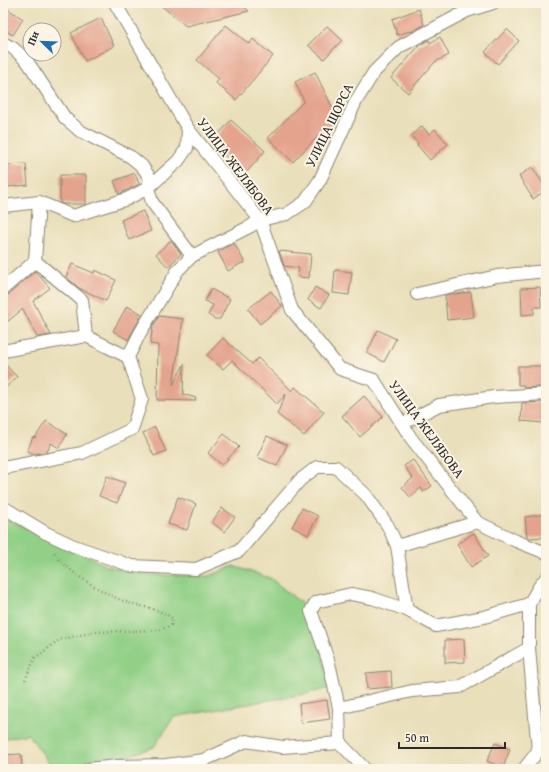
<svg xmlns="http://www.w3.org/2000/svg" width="549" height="772" font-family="'Gentium Book Plus',serif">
<rect width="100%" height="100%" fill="#fcf5e5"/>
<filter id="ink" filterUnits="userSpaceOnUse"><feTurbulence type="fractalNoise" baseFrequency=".025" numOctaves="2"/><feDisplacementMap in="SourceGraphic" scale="8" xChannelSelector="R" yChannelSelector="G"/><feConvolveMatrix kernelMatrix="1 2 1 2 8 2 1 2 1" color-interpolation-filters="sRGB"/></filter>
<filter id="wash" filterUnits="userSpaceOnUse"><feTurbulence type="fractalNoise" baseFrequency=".012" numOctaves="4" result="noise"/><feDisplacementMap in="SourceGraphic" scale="16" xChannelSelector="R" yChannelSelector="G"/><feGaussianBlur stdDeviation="0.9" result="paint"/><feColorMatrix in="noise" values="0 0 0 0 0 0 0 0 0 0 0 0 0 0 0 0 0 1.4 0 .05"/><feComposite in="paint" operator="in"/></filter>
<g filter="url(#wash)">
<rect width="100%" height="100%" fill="#e9dfba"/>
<path fill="#92d087" stroke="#5e7e59" d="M3,518L61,542L106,566L152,575L210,576L233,566L270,578L311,611L331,688L305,694L174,717L154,747L114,761L53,768L28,734L3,739Z"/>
<g id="blocks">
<g fill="#e4a38d">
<path d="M158,3H239L249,11L186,26Z"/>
<path d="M3,6L23,19L13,35L3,29Z"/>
<path d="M419,9L424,25L411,32L410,31L397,35L392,19Z"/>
<path d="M101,18L114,46L85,61L71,33Z"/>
<path d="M226,25L249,44L253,39L273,56L236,100L216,83L219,79L197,60Z"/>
<path d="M327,26L342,40L324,59L308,45Z"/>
<path d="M507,29L519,41L498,64L485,52Z"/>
<path d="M440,37L449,55L435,62L408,93L391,78L418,47V46L429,40L430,43Z"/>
<path d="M315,72L339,121L337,124L323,131L293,162L268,138L304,101L295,82Z"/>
<path d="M231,120L265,151L245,174L211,143Z"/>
<path d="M422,126L429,134L435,129L448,144L430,160L417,145L418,143L411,136Z"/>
<path d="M26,164L28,185L8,187L6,165Z"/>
<path d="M532,167L546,188V190L533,199L519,176Z"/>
<path d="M135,173L139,184L119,194L114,181Z"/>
<path d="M60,175H86V204H63L60,203Z"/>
<path d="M143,211L151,231L129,240L121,220Z"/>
<path d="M171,240L181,254L168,267L156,254Z"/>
<path d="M234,243L245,263H242L228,271L218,252Z"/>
<path d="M279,251L311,254L309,278L298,277L299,268L284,266Z"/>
<path d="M72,264L94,273L95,270L116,280L106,301L79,288L66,277Z"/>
<path d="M335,270L352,272L349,295L333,293Z"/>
<path d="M35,271L50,288L33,301L51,335L37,337L23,309L3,325V296L8,295Z"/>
<path d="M315,287L329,295L321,308L308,300Z"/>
<path d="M540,287L541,307H534V314L522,315L521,288Z"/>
<path d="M211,289L230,299L220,319H215L208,315L213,305L205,301Z"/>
<path d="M271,291L282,306L260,324L248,309Z"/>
<path d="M471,292L474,317L447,320L445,295Z"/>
<path d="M127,306L142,314L128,340L113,331Z"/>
<path d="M159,316L183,319L173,385L184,364L183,394L196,398L195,401L157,400L158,345L150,344L153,326Z"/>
<path d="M378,330L396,339L384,362L367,353Z"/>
<path d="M223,338L252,364L258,358L292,391L295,387L324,412L304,436L277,414L286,394L277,404L232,360L223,369L207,355Z"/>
<path d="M3,362L17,377L3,390Z"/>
<path d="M518,366H544V387L523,388L524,385H518Z"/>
<path d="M364,396L383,417L360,437L342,416Z"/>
<path d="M545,402L543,423L521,421L522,403Z"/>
<path d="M46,421L67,434L59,448L51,443L47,452L35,454L27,451L33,437L35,438Z"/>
<path d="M155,427L166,451L154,456L143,433Z"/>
<path d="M224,434L239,447L222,465L208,453Z"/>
<path d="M267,436L287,445L277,466L257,457Z"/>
<path d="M413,460L432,486L423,492L421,488L410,497L402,487L413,478L404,466Z"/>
<path d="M107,476L125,483L117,503L99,496Z"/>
<path d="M178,497L196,504L187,530L168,524Z"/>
<path d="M222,508L235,517L224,532L212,522Z"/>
<path d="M302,508L318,516L308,535L292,527Z"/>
<path d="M545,514L546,537L530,538L527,537L525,517Z"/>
<path d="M474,533L488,556L471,567L457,544Z"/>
<path d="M464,639L465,662L445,663V640Z"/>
<path d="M391,671L392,687L367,689L366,673Z"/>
<path d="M327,700L330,719L301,723L299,704Z"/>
<path d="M495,743L510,749L503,768L487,761Z"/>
<path d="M21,754L22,769H3V755Z"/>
</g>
</g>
</g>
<g filter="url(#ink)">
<use href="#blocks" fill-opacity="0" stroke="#8a8572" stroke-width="1"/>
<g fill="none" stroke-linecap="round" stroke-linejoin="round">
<g stroke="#8a8572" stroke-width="14">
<g id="minor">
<path d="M115,3L188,129L260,220L292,310L340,369L374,380L411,438L477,522L516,541L546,553"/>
<path d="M3,43L13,48L27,61L65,118L80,131L131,157L142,166L150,178L148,188L152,202L192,256L178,270L140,333L128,357L142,399L132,429L82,453L3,468"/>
<path d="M3,206L39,202L73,216L127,199L148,188L178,161L187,148L188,129"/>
<path d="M192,256L251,226L260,220L287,214L305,202L320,180L356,101L374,72L399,47L467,11L493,3"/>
<path d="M35,261L82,300L86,336"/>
<path d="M3,289L35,261L39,202"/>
<path d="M417,294L497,276L546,271"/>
<path d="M3,351L86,336L128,357"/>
<path d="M402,424L439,405L494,397L546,394"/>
<path d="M3,507L46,533L74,546L132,566L196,569L239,551L300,480L317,467H336L366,495L388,526L397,546L407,610L436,626L484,617L529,604"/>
<path d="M397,546L477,522"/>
<path d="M339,708L412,691L460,687L529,648"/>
<path d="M538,751L529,648V604L539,587L546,578"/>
<path d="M88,769L117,766L166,765L204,760L246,741L282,747L340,743"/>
<path d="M365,769L340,743L339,708L329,663L311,611L316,602L351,594L372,598L407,610"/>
<path d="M524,769L538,751L545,746"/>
</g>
</g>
<path stroke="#8a8572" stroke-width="2.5" stroke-dasharray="1 3" stroke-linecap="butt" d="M25,680L35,658L59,640L93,632L158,630L165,628L171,625L173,619C161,609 143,607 129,603C108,596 62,570 53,550"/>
<use href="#minor" stroke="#fff" stroke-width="12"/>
</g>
</g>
<g text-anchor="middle" stroke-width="4" stroke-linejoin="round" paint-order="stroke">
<g font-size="14" fill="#2b2b2b" stroke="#fcf5e5">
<text transform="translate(329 125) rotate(-64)" y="5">УЛИЦА ЩОРСА</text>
<text transform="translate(236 166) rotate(53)" y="5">УЛИЦА ЖЕЛЯБОВА</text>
<text transform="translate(427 429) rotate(54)" y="5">УЛИЦА ЖЕЛЯБОВА</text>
</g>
</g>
<rect width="549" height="772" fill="none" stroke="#fcf5e5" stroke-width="16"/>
<g transform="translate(42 42) rotate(293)"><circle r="19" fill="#fcf5e5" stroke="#a8a49b"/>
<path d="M0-3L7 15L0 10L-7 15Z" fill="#1f6fb2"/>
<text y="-6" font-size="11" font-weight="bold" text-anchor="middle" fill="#2b2b2b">Пн</text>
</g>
<path d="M399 742v6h106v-6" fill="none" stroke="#2b2b2b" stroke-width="2"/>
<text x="405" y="742" font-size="12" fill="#2b2b2b" stroke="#fcf5e5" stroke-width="3" paint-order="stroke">50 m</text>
</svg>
